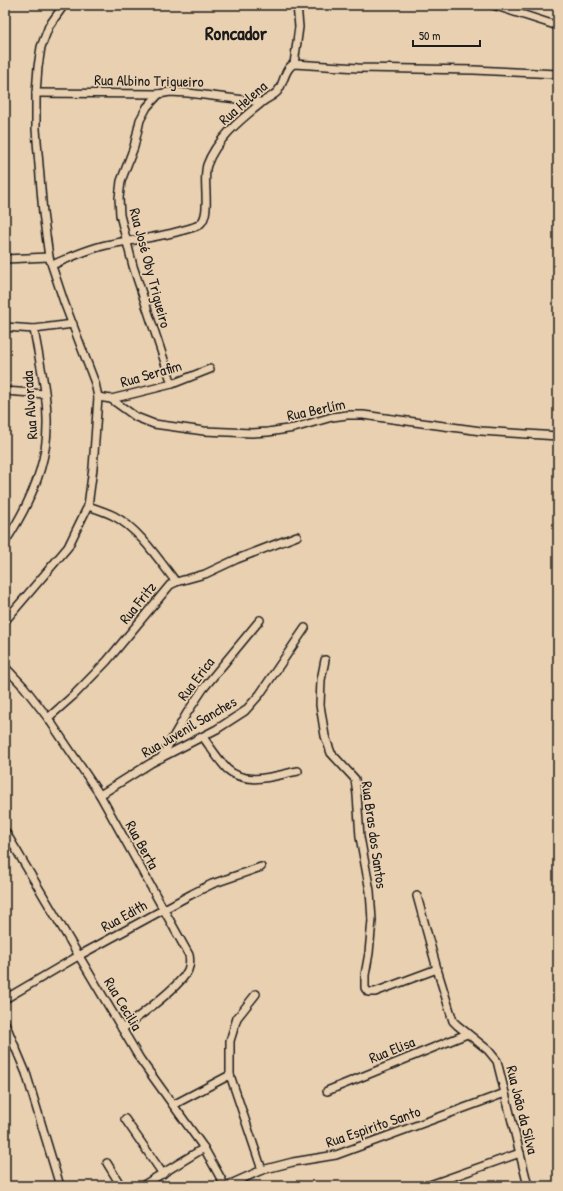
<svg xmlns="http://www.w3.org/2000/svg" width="563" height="1191" font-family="'Patrick Hand',sans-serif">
<rect width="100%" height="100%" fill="#e9d0b1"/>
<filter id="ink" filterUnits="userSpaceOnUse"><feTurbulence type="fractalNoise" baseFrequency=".025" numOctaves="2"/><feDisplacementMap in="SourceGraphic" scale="8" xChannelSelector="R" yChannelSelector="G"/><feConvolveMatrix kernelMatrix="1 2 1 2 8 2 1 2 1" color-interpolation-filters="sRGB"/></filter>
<g filter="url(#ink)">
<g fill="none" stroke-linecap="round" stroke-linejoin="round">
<g stroke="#1c1c1c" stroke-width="10">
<g id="street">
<path d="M493,5L558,26"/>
<path d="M294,64L358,68L474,70L558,74"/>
<path d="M36,93L159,94L170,92L188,93L261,102"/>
<path d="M159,94L147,107L140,120L134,147L121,181L119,198L120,215L133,266L172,384"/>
<path d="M5,259L49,257"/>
<path d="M52,265C69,258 87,249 106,245C131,240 156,238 180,231C186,229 195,228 200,224C212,214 202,180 207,165C216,140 240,120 260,104C265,99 272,97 277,92C284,85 284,68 294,64L299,27L297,5"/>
<path d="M5,327L34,329L73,324"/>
<path d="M5,391L45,394"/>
<path d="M98,397L111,399L136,393L172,384L210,369"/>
<path d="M111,399L136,417L154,424L204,431L252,433L268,432L294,428L332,417L347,415H363L481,431L558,436"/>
<path d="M88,506C97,509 106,512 114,516C139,529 159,560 176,582"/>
<path d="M5,542C28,507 47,468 47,426C48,393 39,361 34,329"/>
<path d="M5,621L68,547L88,506L93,468L98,397L95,383L64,302L49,257L43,213L36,129V93L38,67L41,47L49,26L64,5"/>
<path d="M325,660L321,680L320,705L325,736L331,753L355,779L357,795L360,837L370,891L372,920L369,953L365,975V988L368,992H375L437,969"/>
<path d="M5,667L24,687L48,718L100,795L189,955C190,960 190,965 188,970C180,987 138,1017 122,1029"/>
<path d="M48,718L74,695L107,661L170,585L176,582L205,574L237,559L297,536"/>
<path d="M203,737C211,748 218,759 227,769C247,787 276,775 298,771"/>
<path d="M161,758L187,713L203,689L260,620"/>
<path d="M100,795L151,763L217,729L245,711L260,694L305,628"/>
<path d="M5,831L140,1059L204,1148L225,1186"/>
<path d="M417,896L437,969L453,1021L457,1025L488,1050L497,1061L528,1186"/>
<path d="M256,994L237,1018L230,1041V1075L262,1170"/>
<path d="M5,999L80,955L192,894L212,884L261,867"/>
<path d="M5,1023L26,1073L60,1186"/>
<path d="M327,1091L467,1034"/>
<path d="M173,1105L230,1075"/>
<path d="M125,1119L163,1174"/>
<path d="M107,1163L121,1186"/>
<path d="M142,1186L204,1148"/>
<path d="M226,1186L262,1170L293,1162L336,1155L505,1093"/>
<path d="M427,1186L520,1153"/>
</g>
</g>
<use href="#street" stroke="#e9d0b1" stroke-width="7"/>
</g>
</g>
<g text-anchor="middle" stroke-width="3.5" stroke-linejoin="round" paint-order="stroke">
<g font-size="15" fill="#1c1c1c" stroke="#e9d0b1">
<text transform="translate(149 81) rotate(1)" y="5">Rua Albino Trigueiro</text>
<text transform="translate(243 103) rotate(-41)" y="5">Rua Helena</text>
<text transform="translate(150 268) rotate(75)" y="5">Rua José Oby Trigueiro</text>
<text transform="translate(151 374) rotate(-16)" y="5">Rua Serafim</text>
<text transform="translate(30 405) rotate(-94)" y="5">Rua Alvorada</text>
<text transform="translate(316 410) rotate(-12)" y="5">Rua Berlím</text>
<text transform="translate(138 603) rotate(-51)" y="5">Rua Fritz</text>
<text transform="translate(196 679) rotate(-53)" y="5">Rua Erica</text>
<text transform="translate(189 727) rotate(-30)" y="5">Rua Juvenil Sanches</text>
<text transform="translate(374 835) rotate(82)" y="5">Rua Bras dos Santos</text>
<text transform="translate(142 845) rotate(61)" y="5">Rua Berta</text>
<text transform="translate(124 916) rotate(-29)" y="5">Rua Edith</text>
<text transform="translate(123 1004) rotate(59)" y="5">Rua Cecilia</text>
<text transform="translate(392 1050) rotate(-22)" y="5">Rua Elisa</text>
<text transform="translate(522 1110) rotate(76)" y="5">Rua João da Silva</text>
<text transform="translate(373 1127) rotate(-19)" y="5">Rua Espirito Santo</text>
</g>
<g font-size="19" font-weight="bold" fill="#1c1c1c" stroke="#e9d0b1">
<text x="236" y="40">Roncador</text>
</g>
</g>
<rect width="563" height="1191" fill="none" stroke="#e9d0b1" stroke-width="20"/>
<rect x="10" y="10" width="543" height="1171" fill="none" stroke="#1c1c1c" stroke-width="1.5" filter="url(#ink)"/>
<path d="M413 40v6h67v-6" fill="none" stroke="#1c1c1c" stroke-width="2"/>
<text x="419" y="40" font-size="12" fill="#1c1c1c" stroke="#e9d0b1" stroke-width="3" paint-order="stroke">50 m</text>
</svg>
